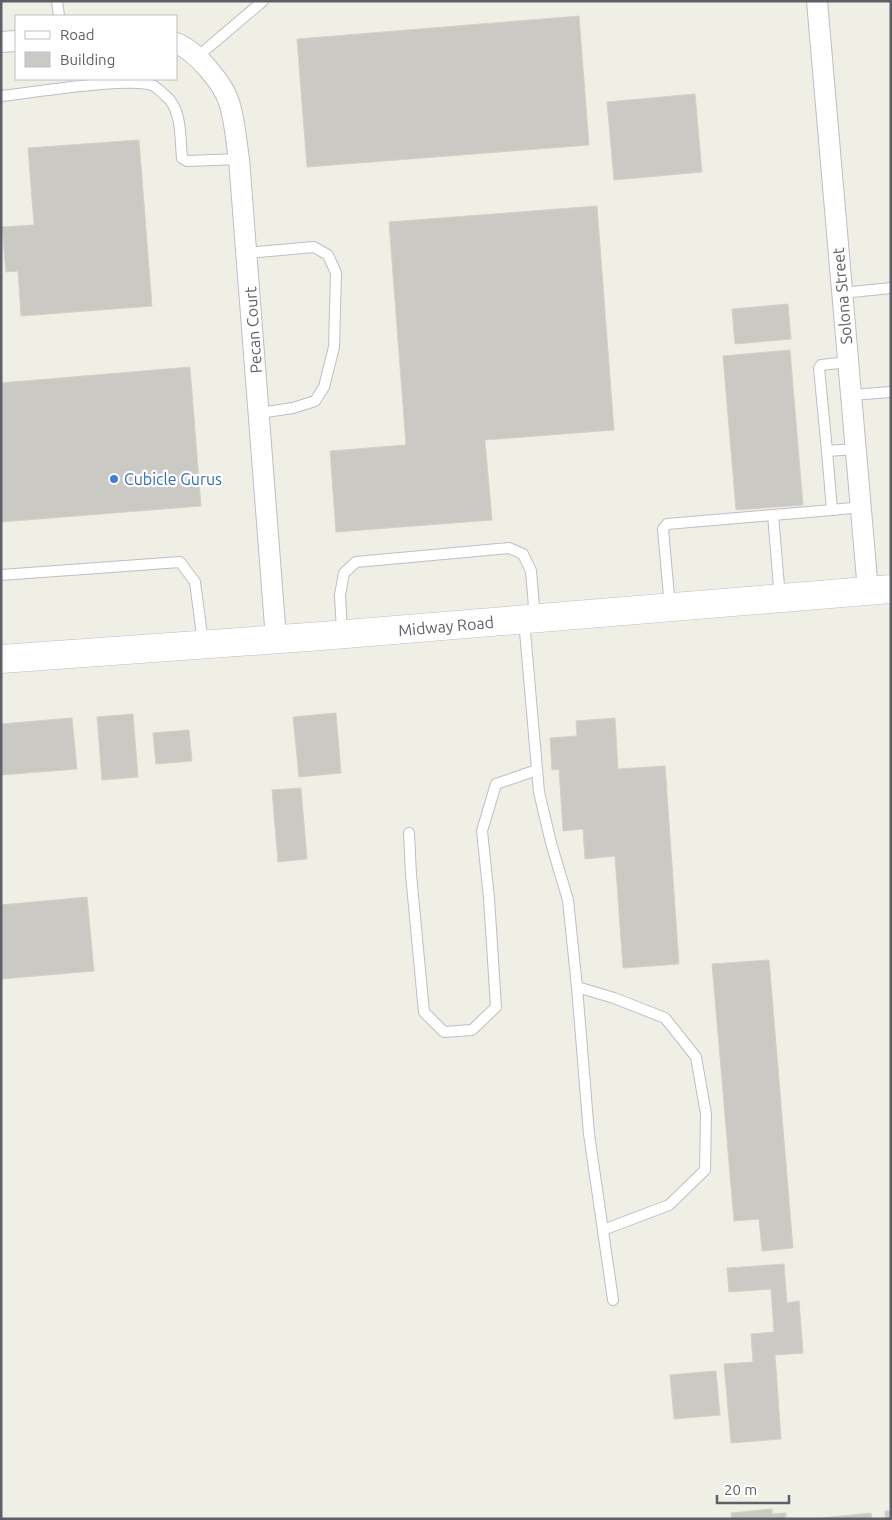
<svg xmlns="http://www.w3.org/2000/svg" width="892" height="1520" font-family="Ubuntu,sans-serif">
<rect width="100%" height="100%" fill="#f0efe6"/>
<g fill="#cbc9c3" stroke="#d5d2c4">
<path d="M579,16L589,145L307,167L297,39Z"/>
<path d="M695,94L702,172L614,180L607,102Z"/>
<path d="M139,140L152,306L21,316L18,271L6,272L2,227L34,225L28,148Z"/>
<path d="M597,206L614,430L485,440L492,520L336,532L330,451L406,445L389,222Z"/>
<path d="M788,304L791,339L735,344L732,309Z"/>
<path d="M790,350L803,505L736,510L723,356Z"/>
<path d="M190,367L201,506L1,522V383Z"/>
<path d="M336,713L341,773L299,777L293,717Z"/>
<path d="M133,714L138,777L102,780L97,717Z"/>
<path d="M72,718L77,769L1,775V724Z"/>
<path d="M615,718L618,769L665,766L679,964L623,968L615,856L585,859L583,829L563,831L559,769L552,770L550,738L577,736L576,721Z"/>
<path d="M189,730L192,761L156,764L153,733Z"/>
<path d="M301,788L307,859L278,862L272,790Z"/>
<path d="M87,897L94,971L1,979V905Z"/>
<path d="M769,960L793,1248L762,1251L759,1219L734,1221L712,964Z"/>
<path d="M784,1264L787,1303L799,1301L803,1353L775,1355L781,1439L731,1443L724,1364L753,1362L751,1334L774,1332L771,1289L729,1292L727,1268Z"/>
<path d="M716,1371L720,1415L674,1419L670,1375Z"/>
<path d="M772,1509V1514L786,1513V1519H732L731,1513Z"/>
<rect x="885" y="1511" width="6" height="8"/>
<path d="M871,1513L872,1519H812Z"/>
</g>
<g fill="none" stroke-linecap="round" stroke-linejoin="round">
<g stroke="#bdbec5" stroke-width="12">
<g id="service">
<path d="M57,1L59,16"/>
<path d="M197,57L263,1"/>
<path d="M1,96C30,93 133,76 154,86C158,89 165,95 169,99C182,114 180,139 182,158L187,161L239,159"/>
<path d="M247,253L314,247L328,255L336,273L334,347L324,387L315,401L293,408L259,413"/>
<path d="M842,293L891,288"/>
<path d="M848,362L821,365L819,368L827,451L856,449"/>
<path d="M851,395L891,392"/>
<path d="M827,451L832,510L861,507"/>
<path d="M1,575L180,562L195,582L203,643"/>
<path d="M780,598L773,515L832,510"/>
<path d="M670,607L663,529L667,524L773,515"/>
<path d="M524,620L539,792L551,843L568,900L577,987L589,1134L613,1300"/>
<path d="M342,632L340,595L344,573L356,562L509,548L523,554L531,571L535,618"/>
<path d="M409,833L411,875L424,1012L444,1032L472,1030L496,1007L489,898L482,831L496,784L537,770"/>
<path d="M577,987L614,998L665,1018L696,1057L706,1114L705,1170L669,1205L603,1230"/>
</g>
</g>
<g stroke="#bdbec5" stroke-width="22">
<g id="minor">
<path d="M817,1L868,591"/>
<path d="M1,42L16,41"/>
<path d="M176,43C195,50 223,83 229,102C235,120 236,141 239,159L276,639"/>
</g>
</g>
<g stroke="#bbbdc4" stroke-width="29">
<path id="secondary" d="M1,659L322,636L891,589"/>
</g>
<use href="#service" stroke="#fff" stroke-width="10"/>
<use href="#minor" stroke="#fff" stroke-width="20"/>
<use href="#secondary" stroke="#fff" stroke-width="28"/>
</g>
<circle fill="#3f7fe0" stroke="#fff" stroke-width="2" cx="114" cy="479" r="5"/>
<g text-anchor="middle" stroke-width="4.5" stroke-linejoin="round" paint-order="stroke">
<g font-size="16" fill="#5d6067" stroke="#fff">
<text transform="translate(842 296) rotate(-95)" y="6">Solona Street</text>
<text transform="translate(253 330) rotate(-94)" y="6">Pecan Court</text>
<text transform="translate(446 626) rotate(-5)" y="6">Midway Road</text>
</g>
<g font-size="16" fill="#366cbe" stroke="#fff" text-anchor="start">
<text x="124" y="485">Cubicle Gurus</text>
</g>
</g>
<rect width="892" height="1520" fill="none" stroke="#5d6067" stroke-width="5"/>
<rect x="15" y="15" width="162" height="65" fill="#ffffff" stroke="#bebfc2"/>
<rect x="25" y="31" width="25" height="8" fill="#ffffff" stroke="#bebfc2"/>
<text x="60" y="40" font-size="15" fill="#5d6067">Road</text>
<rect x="25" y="52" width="25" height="15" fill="#cbc9c3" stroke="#bebfc2"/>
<text x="60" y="65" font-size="15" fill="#5d6067">Building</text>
<path d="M717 1495v8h72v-8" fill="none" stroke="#5d6067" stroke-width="2.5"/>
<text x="724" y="1495" font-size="15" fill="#5d6067" stroke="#ffffff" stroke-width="4" paint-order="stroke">20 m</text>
</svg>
